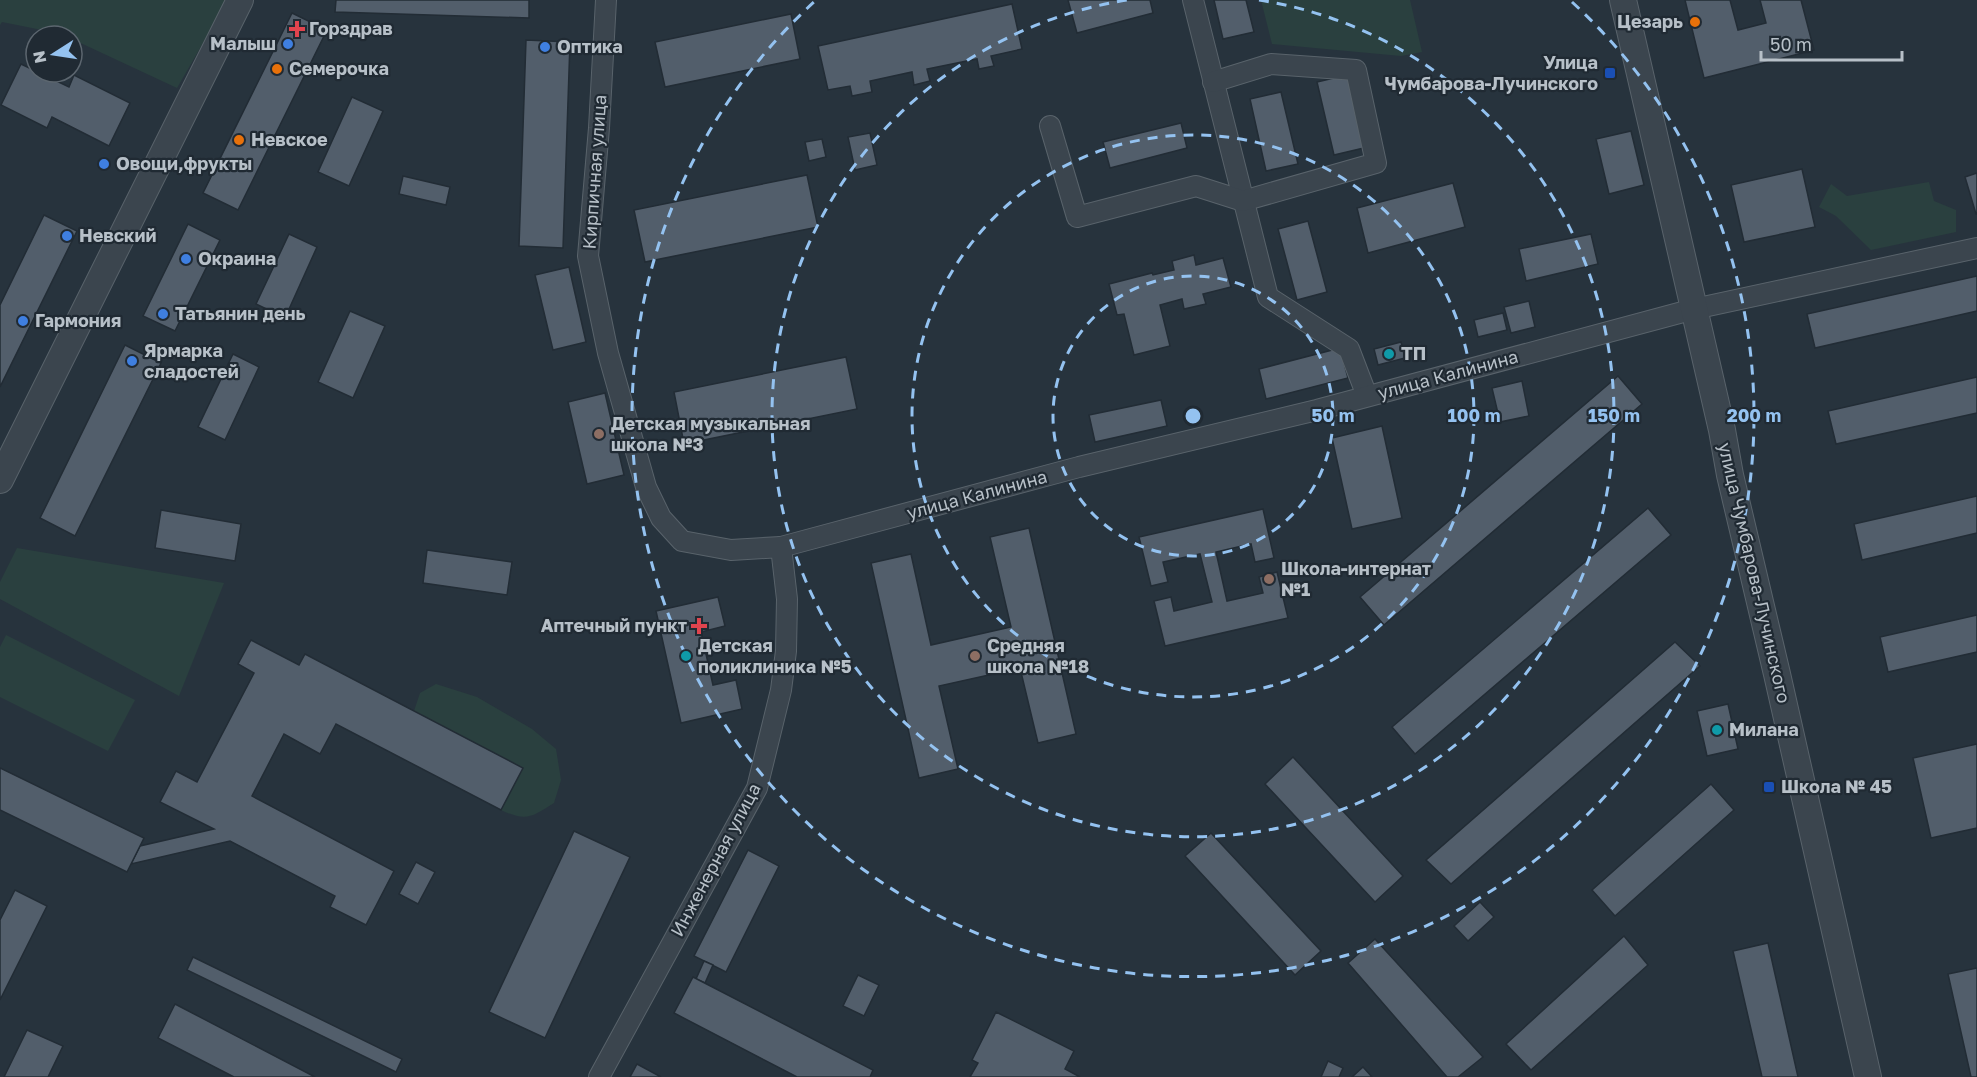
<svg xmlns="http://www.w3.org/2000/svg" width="1977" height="1077" font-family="'Golos Text',sans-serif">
<rect width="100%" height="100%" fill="#27333d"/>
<g fill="#2a403f">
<path d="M0,0H228L177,88L72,39V36L2,22L0,25Z"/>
<path d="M1261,0H1410L1422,52L1401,56L1272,44Z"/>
<path d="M1929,182L1934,201L1956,210V232L1871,250L1836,216L1819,207L1831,184L1847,196Z"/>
<path d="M17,548L224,583L179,696L0,599V582Z"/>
<path d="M6,635L135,700L108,751L0,697V647Z"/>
<path d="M436,684L477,697L532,729L556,749L561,780L554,803C532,817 526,822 501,810L523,768L414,711L420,693Z"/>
</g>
<g fill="#525e6b" stroke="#222c35" stroke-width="1.5">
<path d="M336,0H529V18L335,12Z"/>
<path d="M1068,0H1150L1153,13L1077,33Z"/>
<path d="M1214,0H1246L1254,32L1223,39Z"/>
<path d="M1685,0H1730L1738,30L1766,23L1760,0H1801L1814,50L1704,78Z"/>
<path d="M1012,4L1022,49L991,56L994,66L979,69L977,59L927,69L930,81L914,85L912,72L870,81L872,92L852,96L850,86L828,90L818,46Z"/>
<path d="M292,13L327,30L238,210L203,193Z"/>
<path d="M791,14L800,59L665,87L655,42Z"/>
<path d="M526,40L570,42L563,248L519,246Z"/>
<path d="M21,64L69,87L74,75L130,103L109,146L52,117L47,128L1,105Z"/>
<path d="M1351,74L1368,147L1334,155L1317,82Z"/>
<path d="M1281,92L1298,164L1266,171L1250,99Z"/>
<path d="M352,97L383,111L349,186L318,172Z"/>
<path d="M1181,123L1187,148L1110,168L1103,142Z"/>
<path d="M1631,131L1644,185L1609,194L1596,139Z"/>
<path d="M870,133L877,165L855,170L848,137Z"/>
<path d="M822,139L826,157L809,161L805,142Z"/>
<path d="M1802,169L1815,227L1744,242L1731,185Z"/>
<path d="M1977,173V214H1976L1965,177Z"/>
<path d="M807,175L818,227L645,262L634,210Z"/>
<path d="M403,176L450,187L446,205L399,194Z"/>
<path d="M1453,183L1465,227L1368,253L1357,208Z"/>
<path d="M44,215L77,231L0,387V305Z"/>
<path d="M1308,221L1327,292L1297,300L1278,229Z"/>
<path d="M188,224L220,240L175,331L143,316Z"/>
<path d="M289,234L317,247L285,318L256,304Z"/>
<path d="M1591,234L1598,264L1526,281L1519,249Z"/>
<path d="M1194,255L1196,265L1223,258L1231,287L1203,294L1206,304L1184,309L1182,299L1160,305L1170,346L1134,355L1124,314L1117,315L1109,284L1152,273L1153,275L1174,270L1172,261Z"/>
<path d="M569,267L586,342L553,350L535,275Z"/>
<path d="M1977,276V311L1815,348L1807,314Z"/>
<path d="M1529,301L1535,327L1511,333L1504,307Z"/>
<path d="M350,311L385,326L353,398L318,382Z"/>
<path d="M1503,313L1507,330L1478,337L1474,320Z"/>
<path d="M1401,342L1405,358L1378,365L1374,349Z"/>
<path d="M125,345L161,363L75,536L40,518Z"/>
<path d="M1340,348L1348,378L1266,399L1259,369Z"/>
<path d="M233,354L259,367L225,440L198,427Z"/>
<path d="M846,357L857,409L684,444L674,392Z"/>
<path d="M1618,376L1642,404L1384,625L1360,597Z"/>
<path d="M1977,377V413L1836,444L1828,411Z"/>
<path d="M1522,381L1529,416L1500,422L1492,388Z"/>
<path d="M605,393L624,475L587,484L568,402Z"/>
<path d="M1161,400L1167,426L1095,442L1089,415Z"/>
<path d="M1382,426L1402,518L1352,529L1332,438Z"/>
<path d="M1977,496V533L1862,560L1854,524Z"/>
<path d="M1648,508L1671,535L1415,754L1392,727Z"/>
<path d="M1263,509L1274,558L1255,562L1251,544L1216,552L1227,601L1263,593L1259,577L1277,572L1288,618L1165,646L1154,601L1171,597L1174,611L1212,602L1200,554L1163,562L1168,582L1151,586L1139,537Z"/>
<path d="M161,510L241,524L235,561L155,548Z"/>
<path d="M1029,528L1076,734L1038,743L1020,668L939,686L958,769L919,778L871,563L911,554L931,645L1011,627L990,537Z"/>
<path d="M427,550L512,562L507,595L423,583Z"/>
<path d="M718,597L725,626L701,632L713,685L736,680L742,709L681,723L656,611Z"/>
<path d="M1977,615V652L1888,672L1880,637Z"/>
<path d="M251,640L299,665L305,654L523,768L501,810L336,724L320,754L284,734L252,796L394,871L366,925L330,907L335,896L230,841L131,864L140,846L214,829L160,802L176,771L197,782L254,673L238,664Z"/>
<path d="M1675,642L1700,666L1451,884L1426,860Z"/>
<path d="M1728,704L1738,749L1707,756L1697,711Z"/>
<path d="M1977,744V828L1931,838L1913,758Z"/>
<path d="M1293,757L1403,876L1375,902L1265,784Z"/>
<path d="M0,768L144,838L127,872L0,810Z"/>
<path d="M1711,784L1734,810L1615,916L1592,890Z"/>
<path d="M574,831L630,857L545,1038L489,1012Z"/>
<path d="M1211,833L1321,951L1295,975L1185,856Z"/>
<path d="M748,850L779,866L726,972L694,956Z"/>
<path d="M416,862L435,872L418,904L399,894Z"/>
<path d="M15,890L47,906L0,1000V920Z"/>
<path d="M1480,902L1494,917L1468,941L1454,926Z"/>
<path d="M1624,936L1648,965L1531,1070L1506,1044Z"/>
<path d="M1375,939L1483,1057L1458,1077H1447L1348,963Z"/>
<path d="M1768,943L1798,1077H1762L1733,951Z"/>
<path d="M193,957L402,1059L396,1072L187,970Z"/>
<path d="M704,961L713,965L705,983L696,979Z"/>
<path d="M1977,968V1077H1971L1948,974Z"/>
<path d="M858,975L879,985L864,1016L843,1006Z"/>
<path d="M693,977L873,1070L870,1077H797L674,1013Z"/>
<path d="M175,1004L315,1077H234L158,1038Z"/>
<path d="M996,1012L1074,1051L1065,1069L1080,1077H970L978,1063L972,1060Z"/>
<path d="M27,1030L63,1046L48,1077H4Z"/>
<path d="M1328,1061L1343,1068L1339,1077H1321Z"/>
<path d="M637,1064L661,1077H630Z"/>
<path d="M1363,1067L1372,1077H1352Z"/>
</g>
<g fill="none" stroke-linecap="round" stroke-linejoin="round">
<g stroke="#59636b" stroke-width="22">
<g id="minor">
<path d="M1193,0L1268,297L1349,349L1367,396"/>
<path d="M1050,126L1077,217L1196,186L1243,201L1376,163L1356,70L1271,64L1213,82"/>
<path d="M781,547L1079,467L1317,410L1694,309L1977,248"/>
<path d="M599,1077L757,788L781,690L786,651L787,599L781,547L731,550L682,541L661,518L646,487L608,353L588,256L599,128L606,0"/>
</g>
</g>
<g stroke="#59636b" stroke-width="28">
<g id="tertiary">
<path d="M1623,0L1722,430L1730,475L1777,674L1868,1077"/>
<path d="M0,480L240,0"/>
</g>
</g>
<use href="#minor" stroke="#3b454e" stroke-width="20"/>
<use href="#tertiary" stroke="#3b454e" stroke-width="26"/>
</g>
<g fill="none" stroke="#94c2f0" stroke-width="3" stroke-dasharray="10 8">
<circle cx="1193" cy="416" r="140"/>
<circle cx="1193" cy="416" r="281"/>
<path d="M1259 0A421 421 0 1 1 1127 0"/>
<path d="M1572 2A561 561 0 1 1 814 2"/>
</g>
<g fill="#e8710a" stroke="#202a33" stroke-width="2">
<circle cx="1695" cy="22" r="6"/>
<circle cx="277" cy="69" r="6"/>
<circle cx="239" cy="140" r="6"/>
</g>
<g fill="#e0444e" stroke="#202a33" stroke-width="2">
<path d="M294 20h6v6h6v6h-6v6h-6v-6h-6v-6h6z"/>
<path d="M696 617h6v6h6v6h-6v6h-6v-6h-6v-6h6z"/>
</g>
<g fill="#3f7fe0" stroke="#202a33" stroke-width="2">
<circle cx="288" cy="44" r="6"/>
<circle cx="545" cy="47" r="6"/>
<circle cx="104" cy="164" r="6"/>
<circle cx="67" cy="236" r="6"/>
<circle cx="186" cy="259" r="6"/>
<circle cx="163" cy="314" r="6"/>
<circle cx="23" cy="321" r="6"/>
<circle cx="132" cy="361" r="6"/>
</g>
<g fill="#1a4fb4" stroke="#202a33" stroke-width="2">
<rect x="1604" y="67" width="12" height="12" rx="3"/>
<rect x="1763" y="781" width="12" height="12" rx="3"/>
</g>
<g fill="#0f9aa8" stroke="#202a33" stroke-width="2">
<circle cx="1389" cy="354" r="6"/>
<circle cx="686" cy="656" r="6"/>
<circle cx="1717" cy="730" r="6"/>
</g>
<g fill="#8d6e63" stroke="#202a33" stroke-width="2">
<circle cx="599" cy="434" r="6"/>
<circle cx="1269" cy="579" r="6"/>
<circle cx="975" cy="656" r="6"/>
</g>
<g text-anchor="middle" stroke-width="4.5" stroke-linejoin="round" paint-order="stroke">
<g font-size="18" font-weight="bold" fill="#b7c0c8" stroke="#202a33" text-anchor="start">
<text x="1683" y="28" text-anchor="end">Цезарь</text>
<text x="309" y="35">Горздрав</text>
<text x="276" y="50" text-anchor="end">Малыш</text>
<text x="557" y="53">Оптика</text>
<text x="1598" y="69" text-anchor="end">Улица<tspan x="1598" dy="21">Чумбарова-Лучинского</tspan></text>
<text x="289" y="75">Семерочка</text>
<text x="251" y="146">Невское</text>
<text x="116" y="170">Овощи,фрукты</text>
<text x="79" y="242">Невский</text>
<text x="198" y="265">Окраина</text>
<text x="175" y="320">Татьянин день</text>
<text x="35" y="327">Гармония</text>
<text x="144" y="357">Ярмарка<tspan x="144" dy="21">сладостей</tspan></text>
<text x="1401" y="360">ТП</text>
<text x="611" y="430">Детская музыкальная<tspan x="611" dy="21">школа №3</tspan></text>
<text x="1281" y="575">Школа-интернат<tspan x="1281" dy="21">№1</tspan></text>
<text x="687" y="632" text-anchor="end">Аптечный пункт</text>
<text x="698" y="652">Детская<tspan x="698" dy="21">поликлиника №5</tspan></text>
<text x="987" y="652">Средняя<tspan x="987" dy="21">школа №18</tspan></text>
<text x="1729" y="736">Милана</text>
<text x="1781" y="793">Школа № 45</text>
</g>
<g font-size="18" fill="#b7c0c8" stroke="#202a33">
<text transform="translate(595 172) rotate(-86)" y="6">Кирпичная улица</text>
<text transform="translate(1448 375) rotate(-15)" y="6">улица Калинина</text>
<text transform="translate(977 495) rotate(-15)" y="6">улица Калинина</text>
<text transform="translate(1754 573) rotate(77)" y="6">улица Чумбарова-Лучинского</text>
<text transform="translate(716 860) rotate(-62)" y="6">Инженерная улица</text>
</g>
</g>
<circle cx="1193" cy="416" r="9" fill="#94c2f0" stroke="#202a33" stroke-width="3"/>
<g font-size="18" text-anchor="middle" font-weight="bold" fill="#94c2f0" stroke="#202a33" stroke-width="4.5" stroke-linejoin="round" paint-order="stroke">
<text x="1333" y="422">50 m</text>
<text x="1474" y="422">100 m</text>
<text x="1614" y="422">150 m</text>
<text x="1754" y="422">200 m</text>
</g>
<g transform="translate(54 54) rotate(258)"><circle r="28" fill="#202a33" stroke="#5c666f" stroke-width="1.5"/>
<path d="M0-4.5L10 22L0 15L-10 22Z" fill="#94c2f0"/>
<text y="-9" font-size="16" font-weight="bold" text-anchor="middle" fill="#b7c0c8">N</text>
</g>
<path d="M1761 51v9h141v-9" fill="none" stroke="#b7c0c8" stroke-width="3"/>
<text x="1770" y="51" font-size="18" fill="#b7c0c8" stroke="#202a33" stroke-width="4.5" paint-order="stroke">50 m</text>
</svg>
